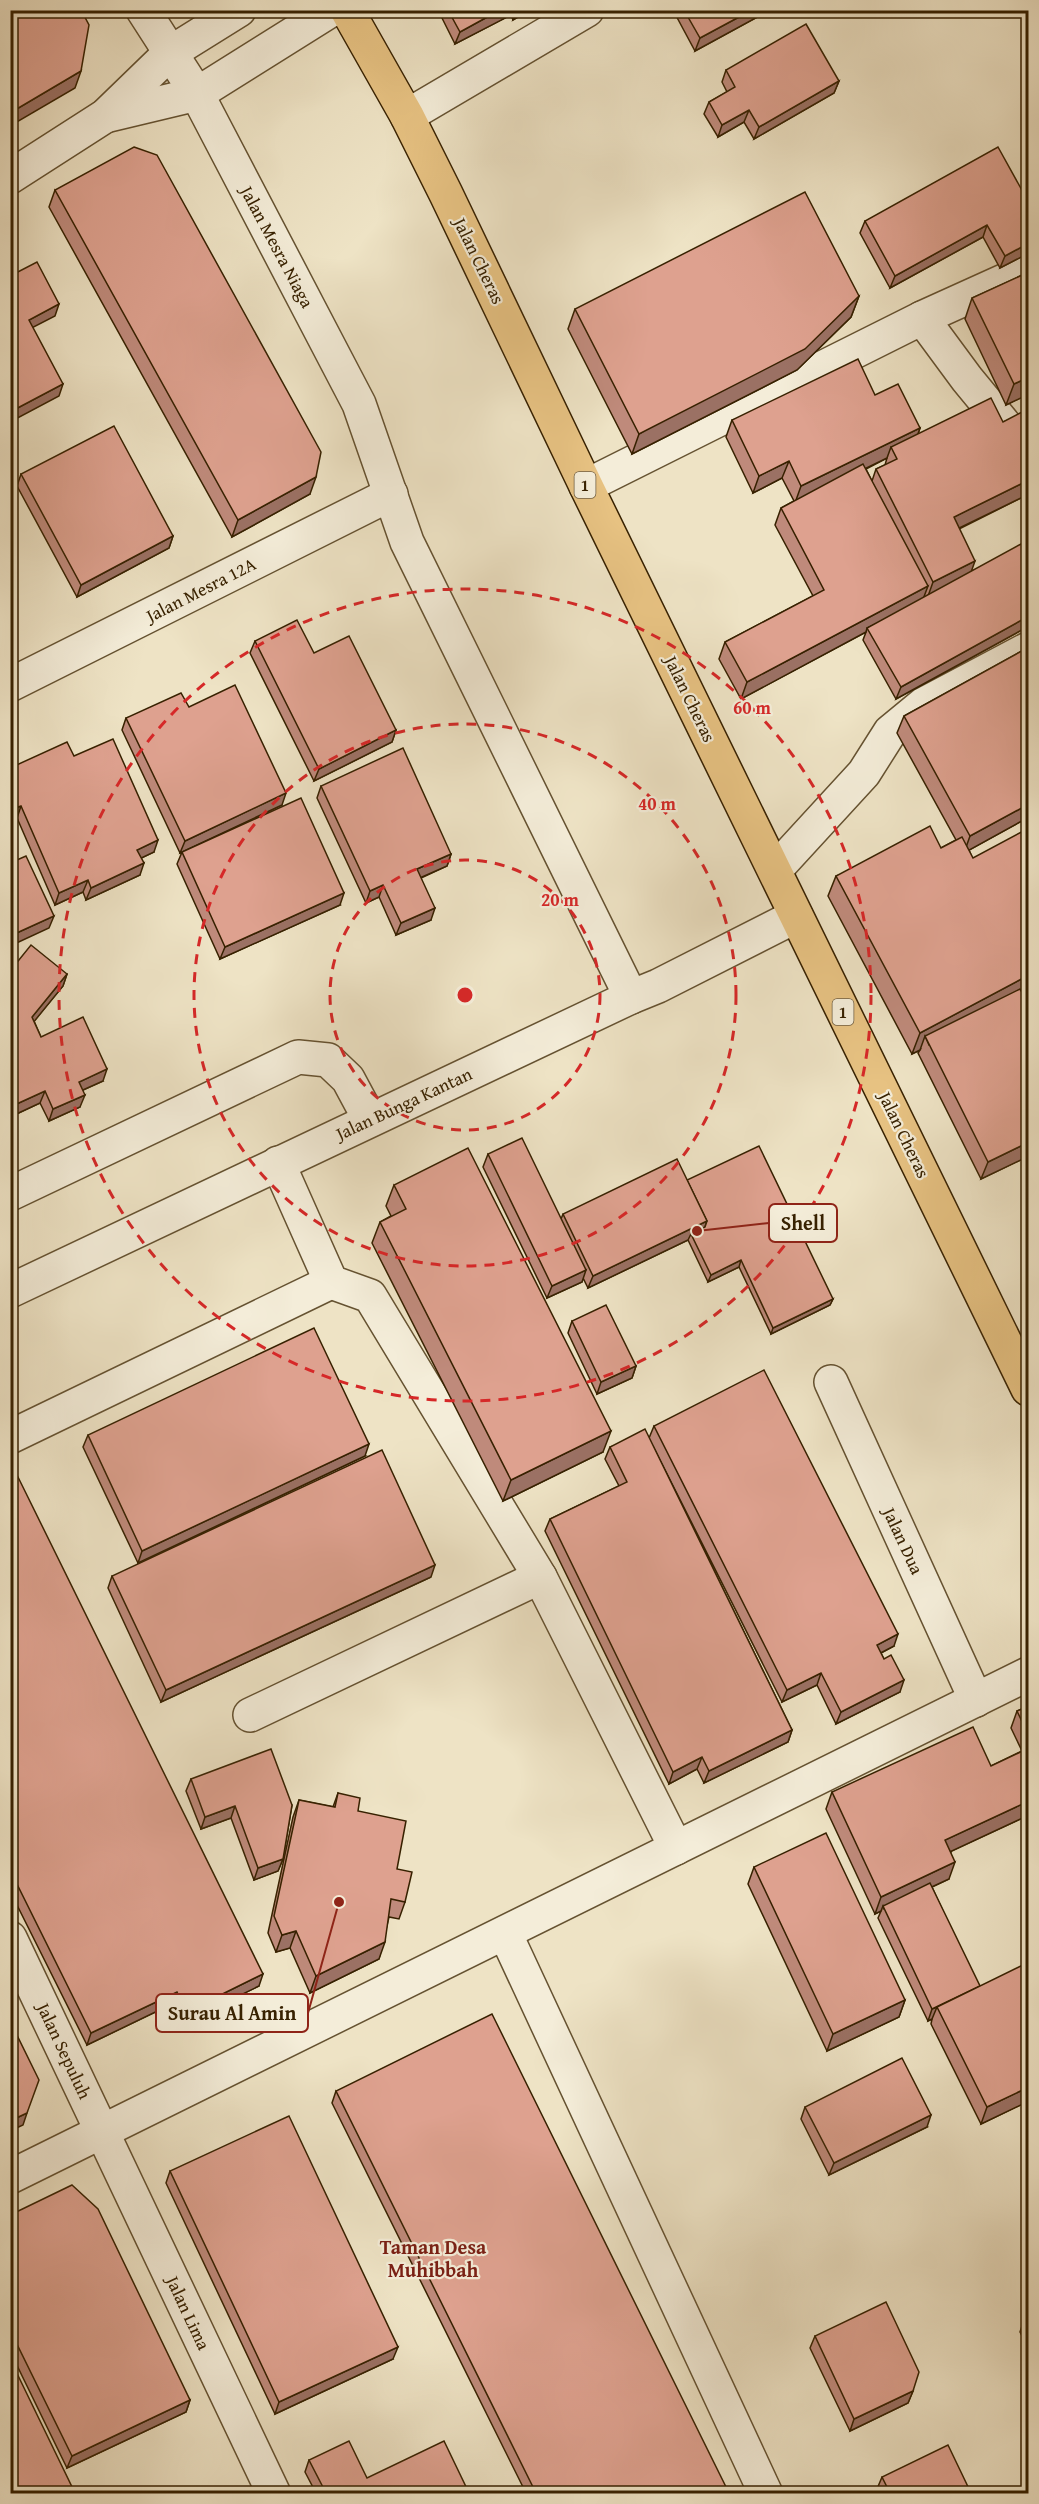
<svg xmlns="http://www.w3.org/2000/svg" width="1039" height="2504" font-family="'Gentium Book Plus',serif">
<rect width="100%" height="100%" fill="#eee3c5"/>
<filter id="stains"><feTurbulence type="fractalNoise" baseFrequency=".00333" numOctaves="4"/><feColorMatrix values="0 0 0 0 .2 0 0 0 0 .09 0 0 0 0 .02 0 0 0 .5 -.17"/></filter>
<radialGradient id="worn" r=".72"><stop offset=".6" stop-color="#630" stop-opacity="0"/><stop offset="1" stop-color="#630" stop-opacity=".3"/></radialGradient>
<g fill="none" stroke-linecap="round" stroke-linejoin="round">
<g stroke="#655231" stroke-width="36">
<g id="minor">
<path d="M143,10L197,94L359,404L407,542L631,997"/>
<path d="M105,116L197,94L331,10"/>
<path d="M407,116L587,10"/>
<path d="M10,177L105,116L170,53L239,10"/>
<path d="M922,318L1028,270"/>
<path d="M586,486L922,318L967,379L1028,453"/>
<path d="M10,685L391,494"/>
<path d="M775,870L864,773L890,732L924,704L1028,649"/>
<path d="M278,1163L331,1282L370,1296L540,1577L676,1848"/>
<path d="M10,1194L298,1057L328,1060L348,1079L370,1120"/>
<path d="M831,1382L976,1700"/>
<path d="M10,1437L331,1282"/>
<path d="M250,1715L540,1577"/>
<path d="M505,1933L766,2494"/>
<path d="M10,1938L274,2494"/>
<path d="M10,2177L1028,1674"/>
</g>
</g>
<g stroke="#655231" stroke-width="36">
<path id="tertiary" d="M10,1291L631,997L658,986L796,916"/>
</g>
<g stroke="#372100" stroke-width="36">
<path id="primary" d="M347,10L407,116L446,194L586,486L1028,1389"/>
</g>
<use href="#minor" stroke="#f4edd9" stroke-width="33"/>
<use href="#tertiary" stroke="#f4edd9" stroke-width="33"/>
<use href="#primary" stroke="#e7c282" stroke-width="33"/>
</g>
<g fill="#bf8a7b" stroke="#372100" stroke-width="1.5" fill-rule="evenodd">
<path d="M438,10H530L513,20L511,15L455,44Z"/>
<path d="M673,10H770L695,51Z"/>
<path d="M726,70L839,81L834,93L754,139L744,122L718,137L704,114L709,102L727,92L722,82Z"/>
<path d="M55,190L310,494L232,537L49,207Z"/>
<path d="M1029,203V253L1000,268L983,237L890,288L860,233L865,221Z"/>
<path d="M1029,272V394L1006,405L965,319L972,298Z"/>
<path d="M859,296L851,317L797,370L632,454L568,329L575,309Z"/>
<path d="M875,395L920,428L918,434L1003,422L1029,414V494L959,529L972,571L1029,547V626L896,699L863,640L866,632L741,699L719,659L725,642L813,596L775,525L781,508L794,501L782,478L753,493L726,437L732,420ZM887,458L885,465L876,469L872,481L866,469Z"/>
<path d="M21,474L173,536L169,548L77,597L17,486Z"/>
<path d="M255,641L396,730L392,742L314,781L250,653Z"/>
<path d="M1029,647V817L969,850L1029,992L1023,995L1029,1156L981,1179L918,1053L920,1050L912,1054L828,896L836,876L941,848L956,840L897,733L904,716Z"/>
<path d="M189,707L282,805L182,852L340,905L220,959L177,864L182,852L180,853L122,730L126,718Z"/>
<path d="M74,756L154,852L141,858L140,875L86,900L83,892L55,905L17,818L10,821V768Z"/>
<path d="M321,786L451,854L447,866L421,878L431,920L396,935L379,897L366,903L317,798Z"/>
<path d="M10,971L67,974L63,986L34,1021L41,1037L103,1081L83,1090L80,1107L49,1121L40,1103L10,1117Z"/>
<path d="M488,1154L561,1219L563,1214L687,1180L833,1299L830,1305L771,1334L739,1267L708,1282L688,1240L588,1288L583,1278L582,1282L547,1298L483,1167Z"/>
<path d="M1029,1159V1192L1022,1176Z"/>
<path d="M394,1185L603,1452L503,1501L372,1243L380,1222L391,1216L386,1206Z"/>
<path d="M572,1321L636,1366L632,1378L597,1394L568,1333Z"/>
<path d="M654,1426L894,1646L881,1653L900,1692L836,1724L817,1685L782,1702L653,1446L792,1730L788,1742L704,1783L697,1769L669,1784L545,1531L550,1519L619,1486L605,1459L610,1447L649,1438Z"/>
<path d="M88,1435L365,1456L138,1563L83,1447Z"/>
<path d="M10,1476L259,1986L181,2024L172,2004L87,2045L10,1891Z"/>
<path d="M112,1576L431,1577L161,1702L108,1588Z"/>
<path d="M1029,1706V1815L951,1851L949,1879L932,1887L1029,2101L981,2124L931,2024L932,2019L928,2021L878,1918L881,1911L875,1914L826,1809L832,1792L991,1766L1022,1751L1011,1728L1017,1711Z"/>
<path d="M191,1779L292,1805L283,1859L278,1871L254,1880L231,1818L201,1829L186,1791Z"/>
<path d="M338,1793L358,1811L397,1869L405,1902L399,1919L389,1917L379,1959L310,1993L290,1948L276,1952L268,1933L293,1817L299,1800L333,1807Z"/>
<path d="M754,1867L905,2000L899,2017L827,2051L748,1884Z"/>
<path d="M336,2091L729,2493H526L332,2103Z"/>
<path d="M805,2107L927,2127L829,2175L801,2119Z"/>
<path d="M170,2171L393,2359L275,2414L166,2183Z"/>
<path d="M10,2215L190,2400L186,2412L67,2468L10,2351Z"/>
<path d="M1029,2318V2350L1020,2332L1024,2320Z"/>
<path d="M815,2336L913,2391L908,2403L850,2431L810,2348Z"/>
<path d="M309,2460L367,2478L469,2493H316L305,2472Z"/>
<path d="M882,2477L971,2493H880L877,2489Z"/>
</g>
<g fill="#9b7164" stroke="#372100" stroke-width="1.5">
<path d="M500,10H512L511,15L455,44L460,32Z"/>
<path d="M517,10H530L513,20Z"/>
<path d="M752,10H770L695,51L700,38Z"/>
<path d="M81,71L75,88L10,126V113Z"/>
<path d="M839,81L834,93L754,139L759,127Z"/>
<path d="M749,110L744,122L718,137L722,125Z"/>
<path d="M987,225L983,237L890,288L895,276Z"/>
<path d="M1029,243V253L1000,268L1005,256Z"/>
<path d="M859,296L851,317L797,370L632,454L639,434Z"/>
<path d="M59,304L55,316L24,332L29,320Z"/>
<path d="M1029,377V394L1006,405L1014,384Z"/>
<path d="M63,384L59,396L10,422V412Z"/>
<path d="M920,428L914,445L891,447L887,458L795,503L801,486Z"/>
<path d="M789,461L782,478L753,493L759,476Z"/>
<path d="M316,477L310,494L232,537L238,520Z"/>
<path d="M1029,480V494L947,534L954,517Z"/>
<path d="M173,536L169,548L77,597L81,585Z"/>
<path d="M975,561L969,578L927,599L933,582Z"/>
<path d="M928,586L922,602L867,628L866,632L741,699L747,682Z"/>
<path d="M1029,616V626L896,699L901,687Z"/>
<path d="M396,730L392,742L314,781L319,769Z"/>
<path d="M286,793L282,805L180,853L185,841Z"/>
<path d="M1029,804V817L964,853L970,836Z"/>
<path d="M21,806L17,818L10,821V810Z"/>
<path d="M158,840L154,852L133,862L137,850Z"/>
<path d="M451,854L447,866L413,881L417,869Z"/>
<path d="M144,863L140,875L86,900L91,888Z"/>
<path d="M88,880L83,892L55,905L59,893Z"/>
<path d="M383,885L379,897L366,903L370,891Z"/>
<path d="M344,893L340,905L220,959L225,947Z"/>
<path d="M435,908L431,920L396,935L401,923Z"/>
<path d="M54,916L49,928L10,946V936Z"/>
<path d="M67,974L63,986L28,1029L32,1017Z"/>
<path d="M1029,975V992L929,1045L925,1036L920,1050L912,1054L920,1033Z"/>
<path d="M107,1069L103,1081L74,1094L79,1082Z"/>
<path d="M45,1091L40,1103L10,1117V1107Z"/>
<path d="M85,1095L80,1107L49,1121L53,1109Z"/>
<path d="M1029,1142V1156L981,1179L988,1162Z"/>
<path d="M707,1221L703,1233L691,1234L688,1240L588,1288L593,1276Z"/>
<path d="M741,1260L739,1267L708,1282L711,1275Z"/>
<path d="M586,1270L582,1282L547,1298L552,1286Z"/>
<path d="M833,1299L830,1305L771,1334L773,1328Z"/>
<path d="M636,1366L632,1378L597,1394L601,1382Z"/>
<path d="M611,1431L603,1452L503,1501L511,1480Z"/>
<path d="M369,1444L365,1456L138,1563L142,1551Z"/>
<path d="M435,1565L431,1577L161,1702L166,1690Z"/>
<path d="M898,1634L894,1646L873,1657L877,1645Z"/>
<path d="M821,1673L817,1685L782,1702L787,1690Z"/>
<path d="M904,1680L900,1692L836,1724L841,1712Z"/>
<path d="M792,1730L788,1742L704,1783L709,1771Z"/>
<path d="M702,1757L697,1769L669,1784L673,1772Z"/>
<path d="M1029,1801V1815L939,1857L945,1840Z"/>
<path d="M235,1806L231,1818L201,1829L205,1817Z"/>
<path d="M283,1859L278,1871L254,1880L258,1868Z"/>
<path d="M955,1862L949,1879L884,1909L883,1906L881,1911L875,1914L881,1897Z"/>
<path d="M296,1931L290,1948L276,1952L282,1935Z"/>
<path d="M385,1942L379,1959L310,1993L316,1976Z"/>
<path d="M263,1974L259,1986L181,2024L186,2012Z"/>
<path d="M177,1992L172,2004L87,2045L91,2033Z"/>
<path d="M905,2000L899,2017L827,2051L833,2034Z"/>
<path d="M937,2007L932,2019L928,2021L932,2009Z"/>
<path d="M1029,2087V2101L981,2124L987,2107Z"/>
<path d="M27,2113L23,2125L10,2131V2121Z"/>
<path d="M931,2115L927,2127L829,2175L834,2163Z"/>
<path d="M398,2347L393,2359L275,2414L279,2402Z"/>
<path d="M913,2391L908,2403L850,2431L854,2419Z"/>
<path d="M190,2400L186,2412L67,2468L72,2456Z"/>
<path d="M73,2489L71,2493H64Z"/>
</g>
<g fill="#dea18f" stroke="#372100" stroke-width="1.5">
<path d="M10,10H81L89,25L81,71L10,113Z"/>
<path d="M448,10H500L460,32Z"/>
<path d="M684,10H752L700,38Z"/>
<path d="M806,24L839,81L759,127L749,110L722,125L709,102L735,87L726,70Z"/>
<path d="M134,147L157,155L321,452L316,477L238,520L55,190Z"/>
<path d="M998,147L1029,203V243L1005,256L987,225L895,276L865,221Z"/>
<path d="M805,192L859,296L805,349L639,434L575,309Z"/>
<path d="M37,262L59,304L29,320L63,384L10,412V276Z"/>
<path d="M1029,272V377L1014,384L972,298Z"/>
<path d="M858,359L875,395L898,384L920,428L801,486L789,461L759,476L732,420Z"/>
<path d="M991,398L1003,422L1026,410L1029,414V480L954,517L975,561L933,582L876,469L897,459L891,447Z"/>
<path d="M114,426L173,536L81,585L21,474Z"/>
<path d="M863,464L928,586L747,682L725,642L824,590L781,508Z"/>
<path d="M1021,544L1024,549L1029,547V616L901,687L867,628Z"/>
<path d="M297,620L314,653L349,636L396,730L319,769L255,641Z"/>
<path d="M1029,647V804L970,836L904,716Z"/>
<path d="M235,685L286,793L185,841L126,718L181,693L189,707Z"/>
<path d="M113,739L158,840L137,850L144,863L91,888L88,880L59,893L21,806L10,810V768L67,742L74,756Z"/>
<path d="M403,748L451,854L417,869L435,908L401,923L383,885L370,891L321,786Z"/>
<path d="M301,798L344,893L225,947L182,852Z"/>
<path d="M930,826L941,848L962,837L973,858L1029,828V975L920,1033L836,876Z"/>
<path d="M26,856L54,916L10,936V863Z"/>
<path d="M31,945L67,974L32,1017L41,1037L83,1017L107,1069L79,1082L85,1095L53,1109L45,1091L10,1107V971Z"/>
<path d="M1020,989L1029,1006V1142L988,1162L925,1036Z"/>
<path d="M522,1138L586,1270L552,1286L488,1154Z"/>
<path d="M759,1146L833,1299L773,1328L741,1260L711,1275L691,1234L705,1227L707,1221L687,1180Z"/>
<path d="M468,1148L611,1431L511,1480L380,1222L406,1209L394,1185Z"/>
<path d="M677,1159L707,1221L593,1276L563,1214Z"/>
<path d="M606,1305L636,1366L601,1382L572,1321Z"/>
<path d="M314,1328L369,1444L142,1551L88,1435Z"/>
<path d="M764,1370L898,1634L877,1645L884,1659L891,1655L904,1680L841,1712L821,1673L787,1690L654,1426Z"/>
<path d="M645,1429L792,1730L709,1771L702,1757L673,1772L550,1519L627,1482L610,1447Z"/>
<path d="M382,1450L435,1565L166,1690L112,1576Z"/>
<path d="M16,1473L263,1974L186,2012L177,1992L91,2033L10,1870V1476Z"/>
<path d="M1029,1706V1736L1017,1711Z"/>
<path d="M973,1727L991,1766L1027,1749L1029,1752V1801L945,1840L955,1862L881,1897L832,1792Z"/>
<path d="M271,1749L292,1805L283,1859L258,1868L235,1806L205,1817L191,1779Z"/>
<path d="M338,1793L360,1798L358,1811L406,1821L397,1869L412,1872L405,1902L391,1899L385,1942L316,1976L296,1931L282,1935L274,1916L299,1800L335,1807Z"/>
<path d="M826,1833L905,2000L833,2034L754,1867Z"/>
<path d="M930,1883L980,1986L932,2009L883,1906Z"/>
<path d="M1029,1962V2087L987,2107L937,2007Z"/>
<path d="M492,2014L729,2493H536L336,2091Z"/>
<path d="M10,2021L39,2080L27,2113L10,2121Z"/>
<path d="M902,2058L931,2115L834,2163L805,2107Z"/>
<path d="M289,2116L398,2347L279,2402L170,2171Z"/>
<path d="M72,2185L98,2209L190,2400L72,2456L10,2330V2215Z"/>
<path d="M886,2302L919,2372L913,2391L854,2419L815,2336Z"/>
<path d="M1029,2318V2329L1024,2320Z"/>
<path d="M10,2359L73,2489L64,2493H10Z"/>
<path d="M349,2441L367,2478L444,2441L469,2493H326L309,2460Z"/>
<path d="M948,2445L971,2493H890L882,2477Z"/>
</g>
<g fill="none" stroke="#d62828" stroke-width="3" stroke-dasharray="10 8">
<circle cx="465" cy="995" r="135"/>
<circle cx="465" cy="995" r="271"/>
<circle cx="465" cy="995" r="406"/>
</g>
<g text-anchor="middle" stroke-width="4.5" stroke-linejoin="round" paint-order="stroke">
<g fill="#f4edd9" stroke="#705e41" stroke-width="1.5">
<rect x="574.5" y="472" width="21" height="26" rx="4.5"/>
<rect x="832.5" y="999" width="21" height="26" rx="4.5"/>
</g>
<g font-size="16" font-weight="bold" fill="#372100">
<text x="585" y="491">1</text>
<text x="843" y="1018">1</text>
</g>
<g font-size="18" fill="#372100" stroke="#f4edd9">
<text transform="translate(277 247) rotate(62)" y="6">Jalan Mesra Niaga</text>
<text transform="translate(479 261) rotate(64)" y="6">Jalan Cheras</text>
<text transform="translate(201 590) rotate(-27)" y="6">Jalan Mesra 12A</text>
<text transform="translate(690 699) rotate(64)" y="6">Jalan Cheras</text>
<text transform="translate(404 1104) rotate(-25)" y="6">Jalan Bunga Kantan</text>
<text transform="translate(904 1135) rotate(64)" y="6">Jalan Cheras</text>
<text transform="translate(903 1541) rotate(65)" y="6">Jalan Dua</text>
<text transform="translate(64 2051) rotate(65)" y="6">Jalan Sepuluh</text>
<text transform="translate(188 2313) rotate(65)" y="6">Jalan Lima</text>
</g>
<g font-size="20" font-weight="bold" fill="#7a1f14" stroke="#f4edd9">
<text x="433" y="2254">Taman Desa<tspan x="433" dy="23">Muhibbah</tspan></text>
</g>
</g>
<circle cx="465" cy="995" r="9" fill="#d62828" stroke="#f4edd9" stroke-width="3"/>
<g font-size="18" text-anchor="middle" font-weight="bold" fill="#d62828" stroke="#f4edd9" stroke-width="4.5" stroke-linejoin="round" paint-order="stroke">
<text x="752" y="714">60 m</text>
<text x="657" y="810">40 m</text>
<text x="560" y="906">20 m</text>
</g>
<path fill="none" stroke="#8f2418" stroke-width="2" d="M697 1231L769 1223M339 1902L308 2013"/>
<g fill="#8f2418" stroke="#f4edd9" stroke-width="2">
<circle cx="697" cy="1231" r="6"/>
<circle cx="339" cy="1902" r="6"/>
</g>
<g fill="#f4edd9" stroke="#8f2418" stroke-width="2">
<rect x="769" y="1204" width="68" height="38" rx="6"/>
<rect x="156" y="1994" width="152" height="38" rx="6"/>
</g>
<g font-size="20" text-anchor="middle" font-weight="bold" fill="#372100">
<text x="803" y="1230">Shell</text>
<text x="232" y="2020">Surau Al Amin</text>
</g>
<rect width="1039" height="2504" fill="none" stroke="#eee3c5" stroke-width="36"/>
<rect x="12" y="12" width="1015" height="2480" fill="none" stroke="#372100" stroke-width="3"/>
<rect x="18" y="18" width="1003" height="2468" fill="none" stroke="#372100" stroke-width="1.5"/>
<rect width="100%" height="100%" filter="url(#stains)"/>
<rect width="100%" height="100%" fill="url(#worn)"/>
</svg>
